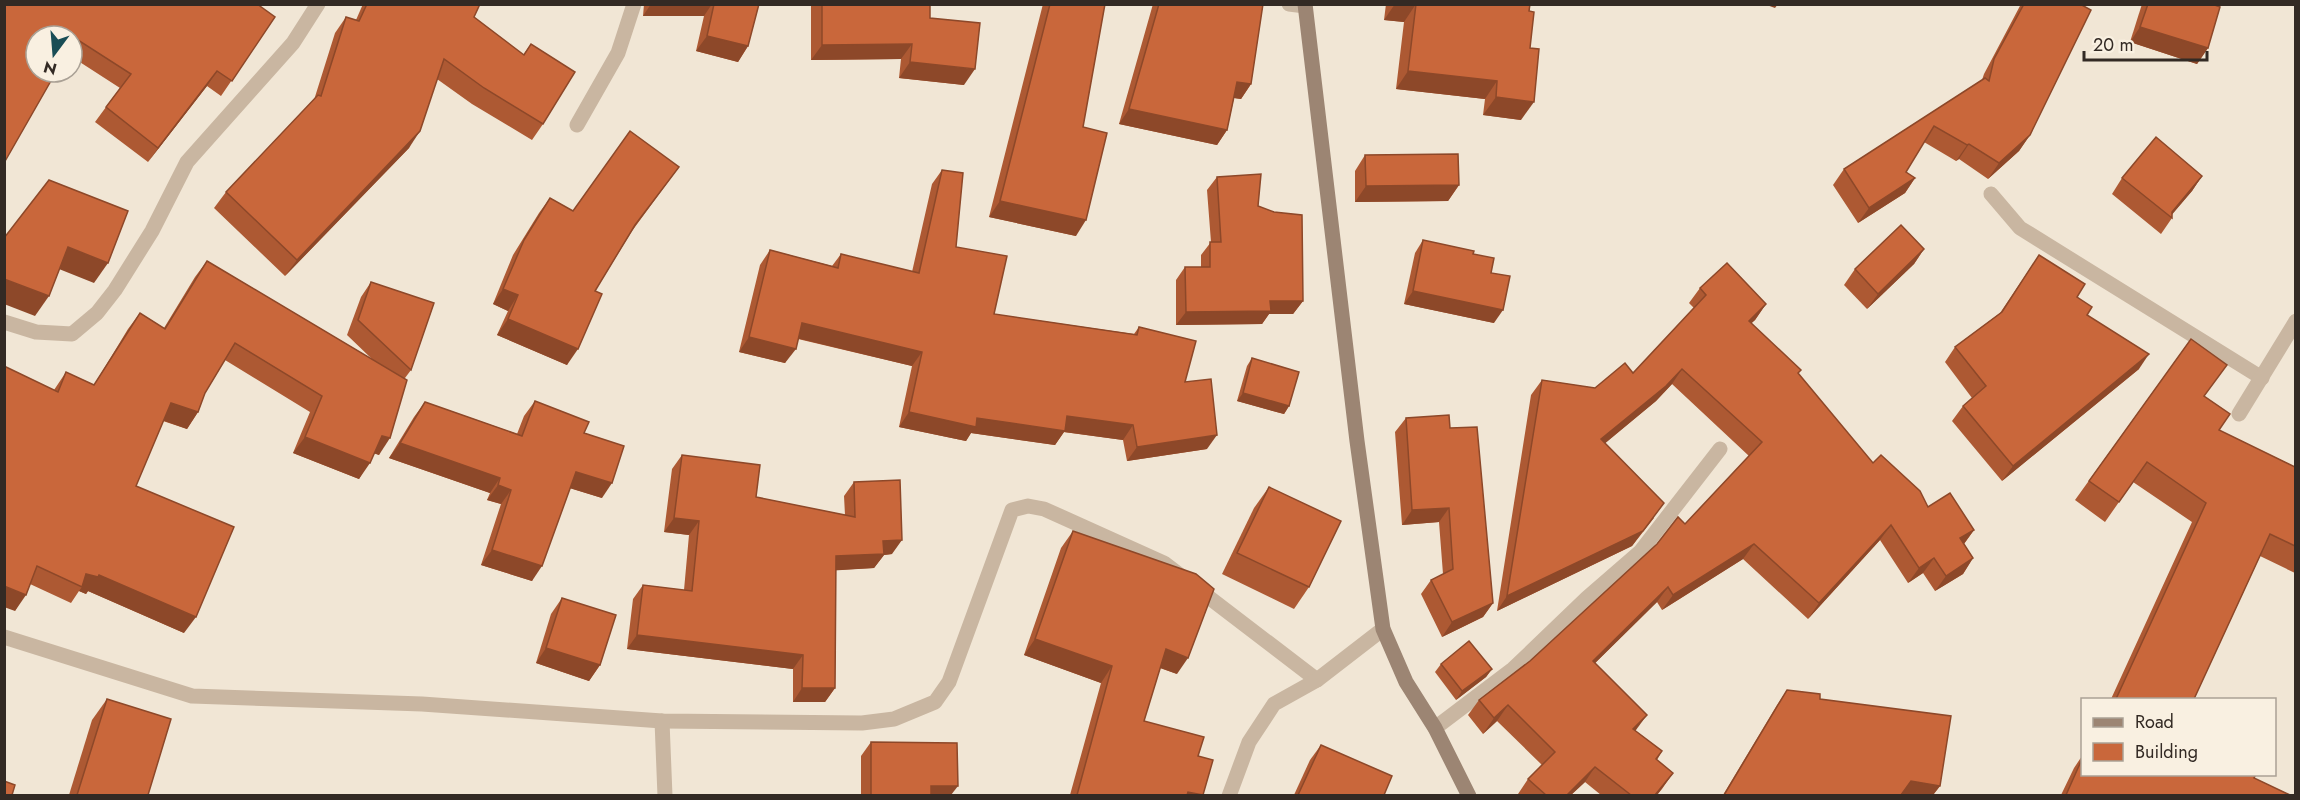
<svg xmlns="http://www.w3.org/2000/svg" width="2300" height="800" font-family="Jost,sans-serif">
<rect width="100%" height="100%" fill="#f1e6d5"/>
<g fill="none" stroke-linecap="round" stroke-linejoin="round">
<g stroke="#c9b6a1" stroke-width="15">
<path d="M1289,4L1305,6"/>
<path d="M577,125L618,53L634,4"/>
<path d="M1991,194L2020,228L2262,378"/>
<path d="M4,322L36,332L72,334L97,313L115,290L152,231L187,162L293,43L318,4"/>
<path d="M2239,414L2296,321"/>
<path d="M4,637L192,696L422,704L662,721L862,723L894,719L935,702L949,682L1012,510L1028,506L1044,509L1164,563L1317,680"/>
<path d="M662,721L665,796"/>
<path d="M1435,728L1513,669L1587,598L1640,552L1720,449"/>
<path d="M1229,796L1249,742L1274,704L1317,680L1383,629"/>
</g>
<path stroke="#9c8573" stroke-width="15" d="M1305,4L1357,441L1383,629L1406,682L1435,728L1469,796"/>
</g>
<g fill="#ad5933">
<path d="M4,4L275,17L221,96L207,86L148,162L95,122L120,88L72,57V36Z"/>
<path d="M363,4H480L474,17L523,55L531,44L543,124L532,140L472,104L437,79L409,148L285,276L214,208L226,192L314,100L335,33L346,17L356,20Z"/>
<path d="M644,4H759L748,46L738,62L696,51L704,16H643Z"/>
<path d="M811,4H930V18L964,85L899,78L901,59L811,60Z"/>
<path d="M1043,4H1105L1083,127L1076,236L989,217Z"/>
<path d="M1153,4H1263L1251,84L1241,99L1234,98L1227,130L1217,145L1119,124Z"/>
<path d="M1386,4H1530L1521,120L1483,115L1485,99L1396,89L1404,22L1384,20Z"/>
<path d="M2021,4H2080L2030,135L2019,151L1988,179L1959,159L1956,161L1924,142L1906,172L1915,178L1905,193L1858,223L1833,185L1844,169L1982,80L1984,74Z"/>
<path d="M2142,4H2212L2208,48L2197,64L2130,42Z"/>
<path d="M1365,155L1459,185L1448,201L1355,202V171Z"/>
<path d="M679,167L632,231L595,291L567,365L497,335L508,311L493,304L513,255L539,213L550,198L573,211Z"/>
<path d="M942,170L956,247L994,314L1134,334L1139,327L1185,382L1207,449L1127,461L1123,440L1064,432L1055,445L971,433L966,441L899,427L912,366L798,339L785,363L739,352L760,265L770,250L832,266L841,254L912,272L932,184Z"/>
<path d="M2202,176L2192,191L2172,214V218L2161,234L2112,194L2122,178Z"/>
<path d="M1217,177L1258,206L1303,301L1293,314H1269L1262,324L1176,325V280L1185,267H1201V255L1211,242L1207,190Z"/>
<path d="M1423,240L1473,254L1491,273L1494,323L1404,304L1415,253Z"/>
<path d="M1924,249L1914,264L1867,309L1844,285L1855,269Z"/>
<path d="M2039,255L2077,297L2087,315L2139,369L2002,481L1952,421L1963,406L1972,398L1945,362L1955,347L2000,313Z"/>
<path d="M207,261L372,359L347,335L361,297L371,282L411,370L405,378L379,455L374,453L359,479L293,453L310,412L225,360L205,393L198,412L187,429L163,421L136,486L184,633L88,591L86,594L79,591L71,603L30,584L15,611L54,390L66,372L94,385L128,329L140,313L164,328L195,277Z"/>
<path d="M1700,288L1766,304L1755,320L1751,323L1798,374L1873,463L1928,507L1974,530L1964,544L1973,558L1963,574L1935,591L1923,573L1908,583L1880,540L1808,619L1743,559L1662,610L1657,602L1595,663L1636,731L1662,751L1657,760L1673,773L1662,789L1657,795H1601L1585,782L1571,795H1519L1518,794L1528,779L1542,765L1497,721L1483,734L1468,715L1479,700L1530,661L1685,524L1749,456L1672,384L1656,401L1605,443L1654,518L1632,546L1497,611L1531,395L1542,380L1595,388L1633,373L1694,308L1689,303Z"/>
<path d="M2191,339L2205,397L2219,430L2295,467V573L2260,556L2194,699H2111L2192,522L2133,482L2105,522L2075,500Z"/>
<path d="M1252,358L1289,406L1284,414L1237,401L1247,366Z"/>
<path d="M535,401L584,433L602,498L570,488L532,581L481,565L501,504L487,500L490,493L389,458L414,417L425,402L517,434L524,416Z"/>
<path d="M1406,418L1450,428L1493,603L1483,617L1442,637L1421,594L1431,580L1443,574L1439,522L1402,525L1395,432Z"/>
<path d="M682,455L756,497L845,515L844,496L854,482L892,554L884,555L874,568L836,570L835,688L825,702H793V669L627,649L633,599L643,585L684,590L689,535L664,532L672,469Z"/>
<path d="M1269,487L1309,587L1294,609L1222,574L1254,508Z"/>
<path d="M1073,531L1177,674L1160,668L1144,721L1198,756L1203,795H1070L1101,683L1024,655L1061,548Z"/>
<path d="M562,598L600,665L589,681L536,663L551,614Z"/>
<path d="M1441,664L1492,669L1486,677L1456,700L1435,672Z"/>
<path d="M1787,690L1820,699L1940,786L1933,795H1723L1777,705Z"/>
<path d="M107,699L148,795H69L92,720Z"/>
<path d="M871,742L951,795H861V756Z"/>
<path d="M1321,745L1384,795H1294L1310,760Z"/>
<path d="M2082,756V774L2254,778L2290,795H2061L2074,768Z"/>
</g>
<g fill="#8d4829">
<path d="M651,4H712L704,16H643Z"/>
<path d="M1395,4H1416L1404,22L1384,20Z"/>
<path d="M1764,4H1778L1775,8Z"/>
<path d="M2140,27L2208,48L2197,64L2130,42Z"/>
<path d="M707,36L748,46L738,62L696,51Z"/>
<path d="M912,44L901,59L811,60L822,45Z"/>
<path d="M910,62L975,69L964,85L899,78Z"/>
<path d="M217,71L207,86L148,162L158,148Z"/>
<path d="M1408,71L1497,81L1485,99L1396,89Z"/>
<path d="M1237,82L1251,84L1241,99L1227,97Z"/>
<path d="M1496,97L1534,102L1521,120L1483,115Z"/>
<path d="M1129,109L1227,130L1217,145L1119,124Z"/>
<path d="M420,131L409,148L285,276L297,260Z"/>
<path d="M2030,135L2019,151L1988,179L1999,163Z"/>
<path d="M1969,144L1959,159L1956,161L1967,145Z"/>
<path d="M2202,176L2192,191L2170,217L2172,212Z"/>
<path d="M1915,178L1905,193L1858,223L1869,208Z"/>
<path d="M1459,185L1448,201L1355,202L1366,186Z"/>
<path d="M1000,201L1086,220L1076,236L989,217Z"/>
<path d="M68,247L108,263L94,283L54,267Z"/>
<path d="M1924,249L1914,264L1867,309L1878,294Z"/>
<path d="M4,279L49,296L35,316L4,304Z"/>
<path d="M503,289L518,295L508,311L493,304Z"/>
<path d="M1413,291L1503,310L1494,323L1404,304Z"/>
<path d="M1270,301H1303L1293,314H1269L1262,324L1176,325L1186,312Z"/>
<path d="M1766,304L1755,320L1738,336L1749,321Z"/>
<path d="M508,319L578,349L567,365L497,335Z"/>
<path d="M802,323L922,352L912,366L792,337Z"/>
<path d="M749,337L796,349L785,363L739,352Z"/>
<path d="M2149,354L2139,369L2002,481L2013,466Z"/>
<path d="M1682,369L1672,384L1656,401L1591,455L1601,439Z"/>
<path d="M1243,393L1289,406L1284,414L1237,401Z"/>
<path d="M171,403L198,412L187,429L159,419Z"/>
<path d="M909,412L977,418L1067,416L1133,425L1123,440L1064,432L1055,445L971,433L966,441L899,427Z"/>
<path d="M1217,435L1207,449L1127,461L1137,447Z"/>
<path d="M382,436L390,438L379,455L370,452Z"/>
<path d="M305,437L370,463L359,479L293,453Z"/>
<path d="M400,443L500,478L490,493L389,458Z"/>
<path d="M576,472L612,483L602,498L566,487Z"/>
<path d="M498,485L511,490L501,504L487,500Z"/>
<path d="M1664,503L1632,546L1497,611L1507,596Z"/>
<path d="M1449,508L1439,522L1402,525L1412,510Z"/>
<path d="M674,518L699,521L689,535L664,532Z"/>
<path d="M1891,525L1880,540L1808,619L1819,603Z"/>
<path d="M1974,530L1963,545L1960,538Z"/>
<path d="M902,540L892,554L884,555L874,568L826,571L836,556L883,541Z"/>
<path d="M1754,544L1743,559L1662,610L1673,595Z"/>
<path d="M492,550L542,566L532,581L481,565Z"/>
<path d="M1934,558L1923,573L1908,583L1919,568Z"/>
<path d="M1973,558L1963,574L1935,591L1946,576Z"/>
<path d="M86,574L99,575L196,617L184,633L88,591L86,594L79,591L82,587Z"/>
<path d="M4,586L26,595L15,611L4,607Z"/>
<path d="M1668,587L1657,602L1582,676L1593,661Z"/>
<path d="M1493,603L1483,617L1442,637L1452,622Z"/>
<path d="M637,635L803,655L793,669L627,649Z"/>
<path d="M1035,639L1112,666L1101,683L1024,655Z"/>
<path d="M546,648L600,665L589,681L536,663Z"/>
<path d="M1166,649L1188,658L1177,674L1155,666Z"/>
<path d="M1492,669L1486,677L1456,700L1462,691Z"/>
<path d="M802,688H835L825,702H793Z"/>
<path d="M1508,705L1497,721L1483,734L1494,718Z"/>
<path d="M1647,715L1636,730L1623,744L1633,729Z"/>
<path d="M1595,767L1585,782L1571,795H1567Z"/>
<path d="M1673,773L1657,795H1655Z"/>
<path d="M1911,781L1940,786L1933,795H1901Z"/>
<path d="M931,786H958L951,795H924Z"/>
<path d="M1188,792L1202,795H1186Z"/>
</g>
<g fill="#c9673b" stroke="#8d4829" stroke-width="1.5">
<path d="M4,4H257L275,17L232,81L217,71L158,148L106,107L131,74L75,38L72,43V36H36V72H56L4,163Z"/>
<path d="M367,4H480L474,17L524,55L531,44L575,72L543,124L484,88L444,59L420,131L297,260L226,192L318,95L321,96L346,17L359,21Z"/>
<path d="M714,4H759L748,46L707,36Z"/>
<path d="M822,4H930V18L980,23L975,69L910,62L912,44L822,45Z"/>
<path d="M1050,4H1105L1083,127L1107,133L1086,220L1000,201Z"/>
<path d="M1159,4H1263L1251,84L1237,82L1227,130L1129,109Z"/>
<path d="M1416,4H1530L1529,11L1534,12L1530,48L1539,49L1534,102L1496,97L1497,81L1408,71Z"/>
<path d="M2024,4H2080L2091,10L2030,135L1999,163L1969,144L1967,145L1934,126L1906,172L1915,178L1869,208L1844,169L1985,78L1989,81L1994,59Z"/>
<path d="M2148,4H2212L2220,7L2208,48L2140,27Z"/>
<path d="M630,131L679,167L635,225L595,291L602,294L578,349L508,319L518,295L503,289L524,240L550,198L573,211Z"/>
<path d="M2156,137L2202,176L2172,212V218L2122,178Z"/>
<path d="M1458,154L1459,185L1366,186L1365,155Z"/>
<path d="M942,170L963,173L956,247L1007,256L994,314L1137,335L1139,327L1196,341L1185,382L1211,379L1217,435L1137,447L1133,425L1067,416L1065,431L977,418L976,427L909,412L922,352L802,323L796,349L749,337L770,250L838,268L841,254L919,273Z"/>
<path d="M1261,174L1258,206L1274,212L1302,215L1303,301H1270L1271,311L1186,312L1185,267H1210V242H1221L1217,177Z"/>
<path d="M49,180L128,211L108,263L68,247L49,296L4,279V238Z"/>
<path d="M1901,225L1924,249L1878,294L1855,269Z"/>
<path d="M1423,240L1474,251L1473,254L1494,258L1491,273L1510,276L1503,310L1413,291Z"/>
<path d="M2039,255L2085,284L2077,297L2092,307L2087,315L2149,354L2013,466L1963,406L1986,386L1955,347L2002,312Z"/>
<path d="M207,261L407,380L390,438L382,436L370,463L305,437L322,396L235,343L205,393L198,412L171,403L136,486L234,527L196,617L99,575L98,577L86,574L82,587L37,566L26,595L4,586V366L58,392L66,372L94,385L140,313L165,329Z"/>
<path d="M1727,263L1766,304L1749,321L1801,370L1798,373L1873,463L1881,455L1920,491L1928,507L1950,493L1974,530L1960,538L1973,558L1946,576L1934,558L1919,568L1891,525L1819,603L1754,544L1673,595L1668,587L1593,661L1647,715L1633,729L1662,751L1656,759L1673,773L1655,795H1631L1595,767L1567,795H1546L1528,779L1555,752L1508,705L1494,718L1479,700L1530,661L1657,544L1678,517L1685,524L1762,442L1682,369L1666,386L1601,439L1664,503L1643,531L1507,596L1542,380L1595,388L1625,363L1633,373L1706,295L1700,288Z"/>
<path d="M371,282L434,303L411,370L358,320Z"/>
<path d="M2191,339L2227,365L2204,396L2230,414L2219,430L2295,467V546L2270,534L2194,699H2116L2206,503L2147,462L2119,502L2089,481Z"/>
<path d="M1252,358L1299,372L1289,406L1243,393Z"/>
<path d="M535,401L589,422L584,433L624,446L612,483L576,472L542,566L492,550L511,490L498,485L500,478L400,443L425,402L522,436Z"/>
<path d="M1449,415L1450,428L1477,427L1493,603L1452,622L1431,580L1453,569L1449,508L1412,510L1406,418Z"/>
<path d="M682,455L760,465L756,497L855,517L854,482L900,480L902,540L883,541L884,554L836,556L835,688H802L803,655L637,635L643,585L692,591L699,521L674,518Z"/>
<path d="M1269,487L1341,521L1309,587L1237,553Z"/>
<path d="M1073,531L1196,574L1214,589L1188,658L1166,649L1144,721L1204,737L1198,756L1213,760L1203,795L1188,792L1187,795H1077L1112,666L1035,639Z"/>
<path d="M562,598L616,615L600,665L546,648Z"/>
<path d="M1469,641L1492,669L1462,691L1441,664Z"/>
<path d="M1787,690L1820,694V699L1951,716L1940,786L1911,781L1901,795H1724Z"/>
<path d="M107,699L171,719L148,795H77Z"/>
<path d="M871,742L957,743L958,786H931V795H871Z"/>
<path d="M1321,745L1392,776L1384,795H1298Z"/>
<path d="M2082,759V774H2256L2254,778L2290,795H2066Z"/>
<path d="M4,781L15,785L12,795H4Z"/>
</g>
<rect width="2300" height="800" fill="none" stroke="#332a24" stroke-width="12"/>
<rect x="2081" y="698" width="195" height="78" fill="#f9f0e1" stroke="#aaa195" stroke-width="1.5"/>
<rect x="2093" y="718" width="30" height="9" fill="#9c8573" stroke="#aaa195" stroke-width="1.5"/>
<text x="2135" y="728" font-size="18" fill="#332a24">Road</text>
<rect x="2093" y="743" width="30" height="18" fill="#c9673b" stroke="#aaa195" stroke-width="1.5"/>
<text x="2135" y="758" font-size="18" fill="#332a24">Building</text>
<g transform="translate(54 54) rotate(196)"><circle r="28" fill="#f9f0e1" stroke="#aaa195" stroke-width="1.5"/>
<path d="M0-4.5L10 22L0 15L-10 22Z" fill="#194d55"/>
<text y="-9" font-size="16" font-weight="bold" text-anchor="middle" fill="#332a24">N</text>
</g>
<path d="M2084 51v9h123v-9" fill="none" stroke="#332a24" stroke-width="3"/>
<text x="2093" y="51" font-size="18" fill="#332a24" stroke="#f9f0e1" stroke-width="4.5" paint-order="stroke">20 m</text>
</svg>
